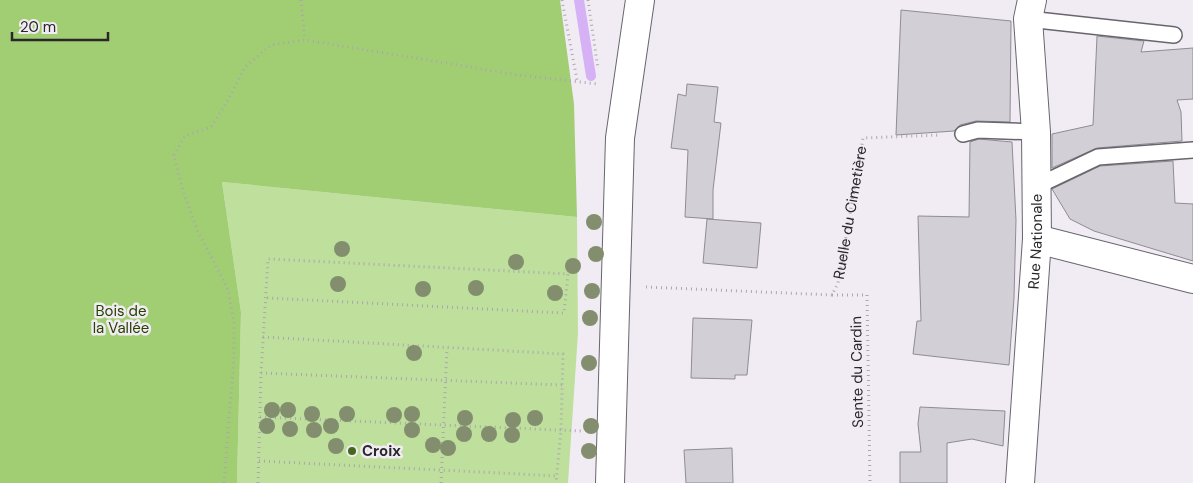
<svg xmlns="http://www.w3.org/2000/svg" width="1193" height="483" font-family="'DM Sans',sans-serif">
<rect width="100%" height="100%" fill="#f1ecf4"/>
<path fill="#bee09c" d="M222,182L577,217L578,333L568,483H237L241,312Z"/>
<path fill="#a1ce73" d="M0,0H560L574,104L577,217L222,182L241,312L237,483H0Z"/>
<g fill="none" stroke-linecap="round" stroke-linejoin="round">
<path stroke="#d7b1f6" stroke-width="10" d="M579,0L591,76"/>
</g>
<g fill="#d3cfd7" stroke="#908c93">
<path d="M901,10L1011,21L1010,122L976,121L960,125L954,131L896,135Z"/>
<path d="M1097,36L1144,41L1141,52L1193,48V99L1177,100L1181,112L1182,141L1097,148L1052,168V134L1093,125Z"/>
<path d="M687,84L718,87L714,122L721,123L713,190V219L685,217L688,150L671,148L678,94L686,96Z"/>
<path d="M979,139L1012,142L1016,220L1014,298L1009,365L913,354L917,321H921L918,216L969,217L970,142Z"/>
<path d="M1173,161L1175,203L1193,204V261L1094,231L1070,219L1052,189L1100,166Z"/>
<path d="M707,219L761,223L757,268L703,263Z"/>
<path d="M693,318L752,320L747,375H735V379L691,378Z"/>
<path d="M920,407L1005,411L1003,446L972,439L947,443V483H900V452H921L918,424Z"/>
<path d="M732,448L733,483H686L684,450Z"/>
</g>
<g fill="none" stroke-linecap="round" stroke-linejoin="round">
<g stroke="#68656c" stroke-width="18">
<g id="lane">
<path d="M1028,19L1174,35"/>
<path d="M963,134L978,130L1036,132"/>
<path d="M1037,186L1098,157L1193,150"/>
</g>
</g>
<g stroke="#68656c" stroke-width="30">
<g id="street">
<path d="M1037,239L1193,279"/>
<path d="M610,483L620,138L640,0"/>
</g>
</g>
<g stroke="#68656c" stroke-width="30">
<g id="secondary">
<path id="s2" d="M1020,483L1037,239L1036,132L1028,19L1032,0"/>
</g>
</g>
<g stroke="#aba7ad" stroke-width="3" stroke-dasharray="1 4" stroke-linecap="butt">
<path d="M301,0L305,40"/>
<path d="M562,0L577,80"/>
<path d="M588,0L598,69"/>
<path id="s1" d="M646,287L832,295L838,283L863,138L940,135"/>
<path d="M832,295H867L870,483"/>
<path d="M263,337L563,354L561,430L556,483"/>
<path d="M261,373L562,385"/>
<path d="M260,417L581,431"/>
<path d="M259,461L557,476"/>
<path d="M224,483L234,357V323L228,289L197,230L183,191L174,155L185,136L211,127L227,102L245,67L271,45L305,40L519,75L598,84"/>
<path d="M258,483L261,373L268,259L568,274L564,313L267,298"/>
<path d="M441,483L447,348"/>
</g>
<use href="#lane" stroke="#fff" stroke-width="15"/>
<use href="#street" stroke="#fff" stroke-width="28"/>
<use href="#secondary" stroke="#fff" stroke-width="28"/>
</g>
<g fill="#828e6e">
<circle cx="594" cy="222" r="8"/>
<circle cx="342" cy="249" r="8"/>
<circle cx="596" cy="254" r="8"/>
<circle cx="516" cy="262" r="8"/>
<circle cx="573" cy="266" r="8"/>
<circle cx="338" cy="284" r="8"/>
<circle cx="476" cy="288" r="8"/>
<circle cx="423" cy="289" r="8"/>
<circle cx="592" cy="291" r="8"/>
<circle cx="555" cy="293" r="8"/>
<circle cx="590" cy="318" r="8"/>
<circle cx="414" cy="353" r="8"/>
<circle cx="589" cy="363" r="8"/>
<circle cx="272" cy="410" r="8"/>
<circle cx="288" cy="410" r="8"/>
<circle cx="312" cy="414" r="8"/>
<circle cx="347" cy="414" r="8"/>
<circle cx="412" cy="414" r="8"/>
<circle cx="394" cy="415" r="8"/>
<circle cx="465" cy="418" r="8"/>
<circle cx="535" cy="418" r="8"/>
<circle cx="513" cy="420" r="8"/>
<circle cx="267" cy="426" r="8"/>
<circle cx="331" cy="426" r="8"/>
<circle cx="591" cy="426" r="8"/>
<circle cx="290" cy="429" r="8"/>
<circle cx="314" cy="430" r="8"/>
<circle cx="412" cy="430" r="8"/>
<circle cx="464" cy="434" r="8"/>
<circle cx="489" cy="434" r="8"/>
<circle cx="512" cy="435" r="8"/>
<circle cx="433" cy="445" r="8"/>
<circle cx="336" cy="446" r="8"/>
<circle cx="448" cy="448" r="8"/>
<circle cx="589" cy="451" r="8"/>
</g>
<circle fill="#46671d" stroke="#f1ecf4" stroke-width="2" cx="352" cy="451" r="5"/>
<g text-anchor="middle" stroke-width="5" stroke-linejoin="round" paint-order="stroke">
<g font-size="15" fill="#29272a" stroke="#f1ecf4">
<text dy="5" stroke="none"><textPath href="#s1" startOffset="271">Ruelle du Cimetière</textPath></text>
<text dy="5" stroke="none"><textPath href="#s2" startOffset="242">Rue Nationale</textPath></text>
<text transform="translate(857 372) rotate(-91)" y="5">Sente du Cardin</text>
</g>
<g font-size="15" fill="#284200" stroke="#f1ecf4">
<text x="121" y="316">Bois de<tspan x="121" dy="17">la Vallée</tspan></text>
</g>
<g font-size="15" font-weight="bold" fill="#29272a" stroke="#f1ecf4" text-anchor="start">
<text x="362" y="456">Croix</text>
</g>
</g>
<path d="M12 32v8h96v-8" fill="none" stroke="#29272a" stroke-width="2.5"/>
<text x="20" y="32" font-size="15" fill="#29272a" stroke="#f1ecf4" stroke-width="4" paint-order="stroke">20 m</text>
</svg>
